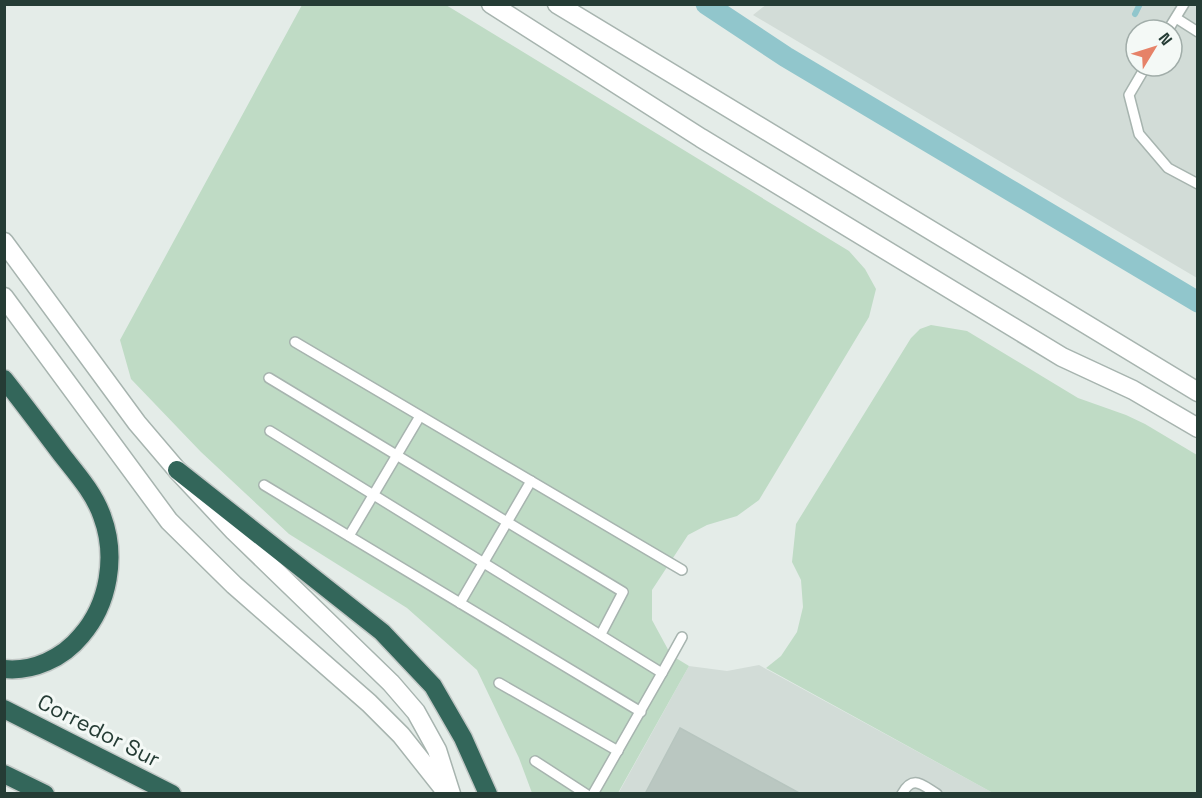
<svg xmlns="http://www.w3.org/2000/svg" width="1202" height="798" font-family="'Space Grotesk',sans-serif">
<rect width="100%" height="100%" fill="#e4ece8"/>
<g fill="#d2dcd7" fill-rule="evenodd">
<path d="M767,4L1197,5V278L753,15ZM1136,30H1172V66H1136Z"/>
<path d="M759,665L993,793L618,794L689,666L727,671Z"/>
</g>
<g fill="#bfdbc5">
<path d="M302,5H446L849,251L865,269L876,289L869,317L759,500L737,516L707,525L688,535L652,590V620L671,655L689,666L618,793H532L519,758L477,670L407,608L289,534L201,452L131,379L120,340Z"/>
<path d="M931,325L967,331L1078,398L1126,415L1145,424L1197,455V793H993L766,668L781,656L797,632L803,607L801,580L792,562L796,524L911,338L920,329Z"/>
</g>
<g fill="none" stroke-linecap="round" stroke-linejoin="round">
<path stroke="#91c6cc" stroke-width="6" d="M1135,14L1140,4"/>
<path stroke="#91c6cc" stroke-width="21" d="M706,4L786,57L1198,302"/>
</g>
<path fill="#bac7c1" stroke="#b7c5bf" stroke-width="1.5" d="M680,728L801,794H645Z"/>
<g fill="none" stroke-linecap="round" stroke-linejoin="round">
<g stroke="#a7b4af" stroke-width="12">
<g id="service">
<path d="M1176,18L1198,32"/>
<path d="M1168,30L1184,4"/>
<path d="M1146,66L1129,95L1139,134L1168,168L1198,184"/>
<path d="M295,342L682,570"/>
<path d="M269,378L623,592L601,634"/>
<path d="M270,431L662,673L593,794"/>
<path d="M264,485L641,712"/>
<path d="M349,536L420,416"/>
<path d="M460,603L531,481"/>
<path d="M662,673L682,637"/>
<path d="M499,683L618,751"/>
<path d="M535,761L586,794"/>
<path d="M902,794C913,774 922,785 937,794"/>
</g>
</g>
<g stroke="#a7b4af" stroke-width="21">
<g id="minor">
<path d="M491,4L701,138L1062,357L1133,390L1198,428"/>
<path d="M557,4L1198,392"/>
<path d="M4,242L137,423L177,470L234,531L391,683L416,712L437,750L451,794"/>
<path d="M4,297L169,521L234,585L369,703L401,735L447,793"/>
</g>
</g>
<g stroke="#c2c8c6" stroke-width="21">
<g id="motorway">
<path d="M4,379C24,404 43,430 62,455C77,474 94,493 102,516C117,556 109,604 81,636C63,658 33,672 4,669"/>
<path d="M177,470L382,632L433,686L463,738L488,794"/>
<path d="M4,709L172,794"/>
<path d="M4,774L45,794"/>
</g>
</g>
<use href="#service" stroke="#fff" stroke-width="9"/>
<use href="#minor" stroke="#fff" stroke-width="18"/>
<use href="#motorway" stroke="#33665a" stroke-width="18"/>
</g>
<g text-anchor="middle" stroke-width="6" stroke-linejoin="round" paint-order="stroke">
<g font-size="22" fill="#253c35" stroke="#f4f9f6">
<text transform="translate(99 730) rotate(27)" y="8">Corredor Sur</text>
</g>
</g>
<rect width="1202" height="798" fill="none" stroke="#253c35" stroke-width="12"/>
<g transform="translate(1154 48) rotate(52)"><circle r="28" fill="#f4f9f6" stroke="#a1ada9" stroke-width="1.5"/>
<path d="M0-4.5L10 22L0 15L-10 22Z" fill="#e68268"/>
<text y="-9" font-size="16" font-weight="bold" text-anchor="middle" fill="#253c35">N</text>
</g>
</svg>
